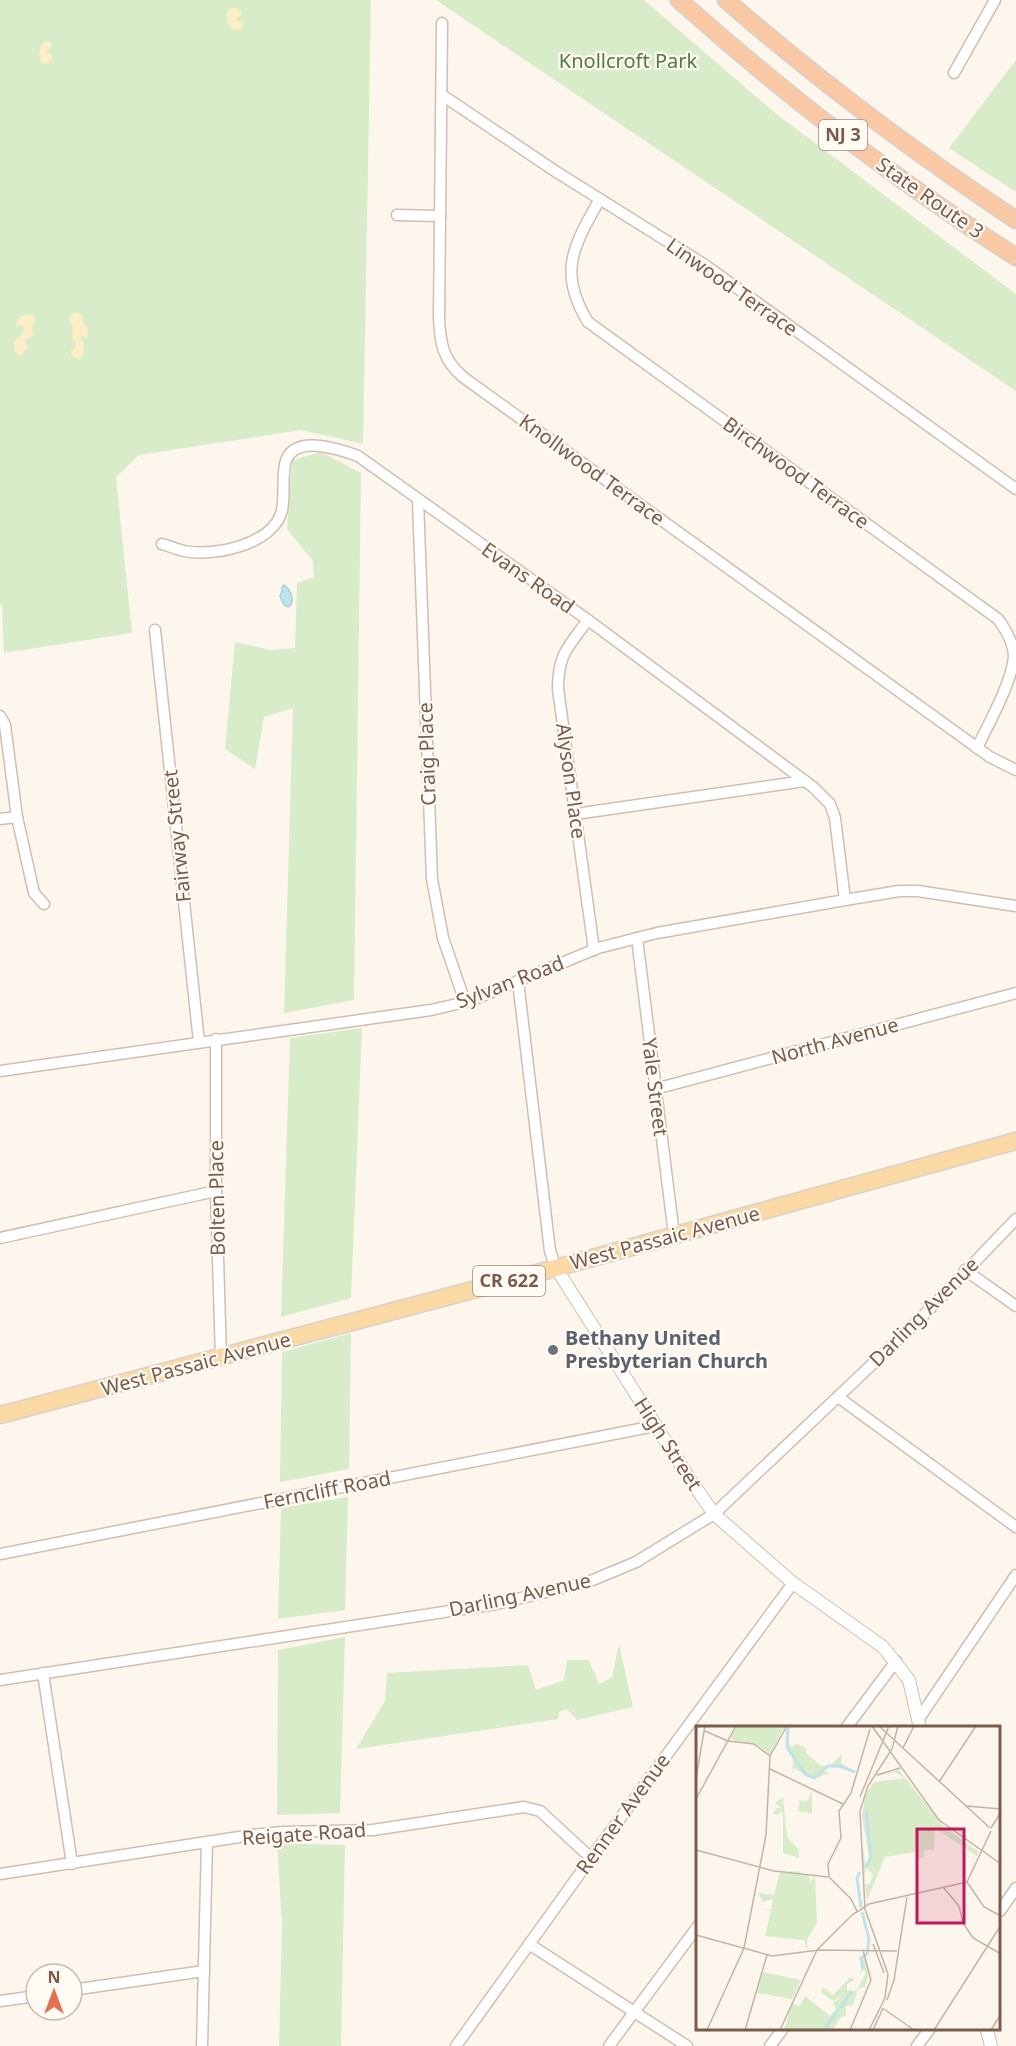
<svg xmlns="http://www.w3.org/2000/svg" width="1016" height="2046" font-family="'Noto Sans',sans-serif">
<rect width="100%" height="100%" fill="#fdf6ec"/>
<g fill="#d8ecc9">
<path d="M0,0H371L363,444L301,430L139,455L116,477L132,633L4,653L2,605L0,604Z"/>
<path d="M436,0H644L775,113L1016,294V391Z"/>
<path d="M1016,60V192L949,148Z"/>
<path d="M321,452L361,473L354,1000L284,1013L293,708L264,717L255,769L225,749L235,642L271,650L295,648L297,583L314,577L313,561L287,529L292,460Z"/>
<path d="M362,1028L351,1298L281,1317L290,1038Z"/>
<path d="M351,1333L349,1469L280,1482L282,1352Z"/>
<path d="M348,1497L345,1610L278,1619L281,1508Z"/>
<path d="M345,1637L340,1813L277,1815L278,1650Z"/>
<path d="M619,1644L633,1707L577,1720L567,1709L559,1712L558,1719L356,1749L385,1701L387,1673L528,1665L536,1690L564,1680L567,1660H589L599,1684L612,1677Z"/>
<path d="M277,1843L345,1845L341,2046H279L282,1925Z"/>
</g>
<g fill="#fcefc7">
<path d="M234,7L241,11V15L237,18V21H243L244,23L242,28L236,30C228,28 226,20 227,12Z"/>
<path d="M46,41H50L52,44L46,54L51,53L53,56L50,62L45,64L41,62C38,54 39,45 46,41Z"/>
<path d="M77,312L82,315L84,324L87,326L88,337L85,338L83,335L80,337L84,344L83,349L84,354L79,360L71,355V351L75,348L76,342L72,339L73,328L69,319L72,314Z"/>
<path d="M26,314L34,316L35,322L32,327L33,336L24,340L28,346L20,357L15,352L14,342L23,332L24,327L21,325L17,327L16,324L20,317Z"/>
</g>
<path fill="#bfe3e8" stroke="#a5d3da" stroke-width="1.5" d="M284,585C290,589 294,597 291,605L288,607L284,605L280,596L282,591V587Z"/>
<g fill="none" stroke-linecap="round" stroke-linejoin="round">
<g stroke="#d1beb0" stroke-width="13">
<g id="minor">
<path d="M442,23L439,318C440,343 443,360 463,377L990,757L1016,770"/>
<path d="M954,73L995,0"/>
<path d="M442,95L555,171L705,265L1016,489"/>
<path d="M600,199C574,245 557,272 588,322L998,619C1006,630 1014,643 1014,657C1012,682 988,725 977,748"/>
<path d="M397,215L440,216"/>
<path d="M418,500L432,879L443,938L465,1002"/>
<path d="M162,544C169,546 176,549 184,551C213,557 274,545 282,510C285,495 282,479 285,464C292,433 339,449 358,456L588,620L813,787L830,804L835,818L845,900"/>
<path d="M588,620C568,647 558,654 558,689L594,950"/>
<path d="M155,630L199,1042"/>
<path d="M0,716L5,725L17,817L34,893L44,904"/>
<path d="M575,814L805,781"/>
<path d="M0,819L17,817"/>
<path d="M637,938L674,1235"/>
<path d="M518,981L550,1251L556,1268"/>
<path d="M216,1039V1191L221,1358"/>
<path d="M0,1071L431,1010L470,1001L598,948L657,933L845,900L899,891H918L1016,906"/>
<path d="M655,1089L1016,993"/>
<path d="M0,1238L216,1191"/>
<path d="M965,1270L1016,1306"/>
<path d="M838,1397L1016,1527"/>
<path d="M0,1554L655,1426"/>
<path d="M43,1673L72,1864"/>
<path d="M0,1680L496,1604L588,1582L636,1562L714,1514L920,1319L1016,1219"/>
<path d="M918,1720L1016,1575"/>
<path d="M846,1728L896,1661"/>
<path d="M0,1874L252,1835L283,1832L373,1830L524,1807L540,1811L591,1858"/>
<path d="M1000,1911L1016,1888"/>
<path d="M529,1944L687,2046"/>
<path d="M72,1990L204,1971"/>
<path d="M0,2001L36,1996"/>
<path d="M202,2046L207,1842"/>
<path d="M456,2046L591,1858L793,1583"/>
<path d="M609,2046L698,1926"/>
<path d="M770,2046L782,2030"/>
<path d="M917,2046L929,2030"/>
</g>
</g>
<g stroke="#d1beb0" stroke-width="14">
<g id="tertiary">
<path d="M556,1268L689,1478L714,1514L793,1583L883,1647L909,1680L920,1728"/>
<path d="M987,2030L991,2046"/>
</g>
</g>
<g stroke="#dad1cd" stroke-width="19">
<path id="primary" d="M0,1415L556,1268L1016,1141"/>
</g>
<g stroke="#dad1cd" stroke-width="19">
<g id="trunk">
<path d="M679,0C784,94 897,181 1016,257"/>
<path d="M726,0C818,80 915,153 1016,220"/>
</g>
</g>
<use href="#minor" stroke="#fff" stroke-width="10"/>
<use href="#tertiary" stroke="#fff" stroke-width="12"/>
<use href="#primary" stroke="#fbd9a5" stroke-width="16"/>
<use href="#trunk" stroke="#f9c8a4" stroke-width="16"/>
</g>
<circle fill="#6b7280" stroke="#fffaf3" stroke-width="2" cx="553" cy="1350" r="6"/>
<g text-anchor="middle" stroke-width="4.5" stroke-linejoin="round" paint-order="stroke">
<g fill="#fffaf3" stroke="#a28b7f" stroke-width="1.5">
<rect x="819" y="120" width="48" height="30" rx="4.5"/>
<rect x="473" y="1266" width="72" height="30" rx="4.5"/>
</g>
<g font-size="18" font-weight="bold" fill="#7a5c4d">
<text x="843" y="141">NJ 3</text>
<text x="509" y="1287">CR 622</text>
</g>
<g font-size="20" fill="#537a41" stroke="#fffaf3">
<text x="628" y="68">Knollcroft Park</text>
</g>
<g font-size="20" fill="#7a5c4d" stroke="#fffaf3">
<text transform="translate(930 198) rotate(35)" y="7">State Route 3</text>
<text transform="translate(732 287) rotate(35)" y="7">Linwood Terrace</text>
<text transform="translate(592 470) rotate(36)" y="7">Knollwood Terrace</text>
<text transform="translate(796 473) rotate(36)" y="7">Birchwood Terrace</text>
<text transform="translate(528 578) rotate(35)" y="7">Evans Road</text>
<text transform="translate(427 754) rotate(-92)" y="7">Craig Place</text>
<text transform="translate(571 781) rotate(82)" y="7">Alyson Place</text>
<text transform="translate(177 836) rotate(-96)" y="7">Fairway Street</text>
<text transform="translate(510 982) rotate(-21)" y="7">Sylvan Road</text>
<text transform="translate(835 1041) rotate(-15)" y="7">North Avenue</text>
<text transform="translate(655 1087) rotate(83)" y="7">Yale Street</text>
<text transform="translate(217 1198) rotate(-91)" y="7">Bolten Place</text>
<text transform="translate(665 1238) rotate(-15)" y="7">West Passaic Avenue</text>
<text transform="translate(924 1312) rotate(-45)" y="7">Darling Avenue</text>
<text transform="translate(196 1364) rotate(-15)" y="7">West Passaic Avenue</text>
<text transform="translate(668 1444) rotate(57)" y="7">High Street</text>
<text transform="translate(327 1490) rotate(-11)" y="7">Ferncliff Road</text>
<text transform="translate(520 1595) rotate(-12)" y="7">Darling Avenue</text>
<text transform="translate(623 1814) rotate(-54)" y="7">Renner Avenue</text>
<text transform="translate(304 1834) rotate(-4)" y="7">Reigate Road</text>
</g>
<g font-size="20" font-weight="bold" fill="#5b616d" stroke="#fffaf3" text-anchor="start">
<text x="565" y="1345">Bethany United<tspan x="565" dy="23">Presbyterian Church</tspan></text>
</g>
</g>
<g transform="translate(696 1726)">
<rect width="304" height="304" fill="#fdf6ec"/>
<path d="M41,0H89L74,29L62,19L38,15L35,11ZM90,13L95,21L101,18L110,22V27L125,40L135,39L146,28L145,37L156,45L132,40L127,45L135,47L117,53L98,42L96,47L97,34ZM203,44L249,102L283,126L281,130L239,102L238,124H228L227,132L221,133L220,126L189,131L171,174L169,158H174L177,149L170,141L168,154L166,117L170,141L173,130L166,90L169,70L182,49ZM198,46L209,52L178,56L182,50ZM116,64V87L102,85L104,75L99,73L111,76ZM87,71L91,111L103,124V132L87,127V91L85,84L83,89L77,88L80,82H85L79,77ZM101,145L113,150L114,156L119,151L121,197L111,214L112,225L108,214L69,210L75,185L62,182L75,184L77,173L67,176L62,167L78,169L84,146ZM168,229L173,247L169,261L162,263L157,279L150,280V290L145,291L136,304H88L96,278L104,280L109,270L134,290L140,283L137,277L153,264L160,265L165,257L170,246L167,243L164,250ZM67,246L105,254L96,273L61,267ZM154,251L158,254L151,258V266L137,275L125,266L127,261L137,269Z" fill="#d8ecc9" fill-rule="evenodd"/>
<path fill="none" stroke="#bfe3e8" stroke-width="3" d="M92,1L91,21L109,48L118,52L132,40H144L159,46M170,84L175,131L170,141M164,146L161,152L165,181M166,186L173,213L171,228L165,232L167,243M128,304L156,265"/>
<path fill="none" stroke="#c5b3a7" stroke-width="1.5" d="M176,0L243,94L305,138M183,0L294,102M9,5L32,15M207,22L218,0M74,30L91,0M74,43L147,78M181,49L204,42M0,52L9,0M243,56L280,0M164,71L193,0M0,73L40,0M270,80L305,83M295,102L305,86M0,124L78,145L132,151M271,156L295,105M271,156L288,181L305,190M247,161L263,180L267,197L277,212L305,228M161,185L155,173L133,151L132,138L145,112L143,85L155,67L174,3M0,209L76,230L123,224L201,225M177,218L188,247M191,274L198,254L211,171M188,283L218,304M11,304L48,222L70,109L74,30L58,18L32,15M49,304L71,229M84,304L121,224L156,189L173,178L271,156M154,304L175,254L167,224M173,304L189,272L192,248L169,183L164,85L172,60L196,23L202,0M177,304L187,282M238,304L305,199M295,304L305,288"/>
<path fill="#c2185b" fill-opacity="0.15" stroke="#c2185b" stroke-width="3" d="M221,103H268V197H221Z"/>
<rect width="304" height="304" fill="none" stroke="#7a5c4d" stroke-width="3"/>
</g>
<g transform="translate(54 1992)"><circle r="28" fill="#fffaf3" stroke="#cabbb1" stroke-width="1.5"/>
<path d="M0-4.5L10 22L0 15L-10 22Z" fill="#e76f51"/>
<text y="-9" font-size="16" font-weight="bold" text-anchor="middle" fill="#7a5c4d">N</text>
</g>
</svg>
